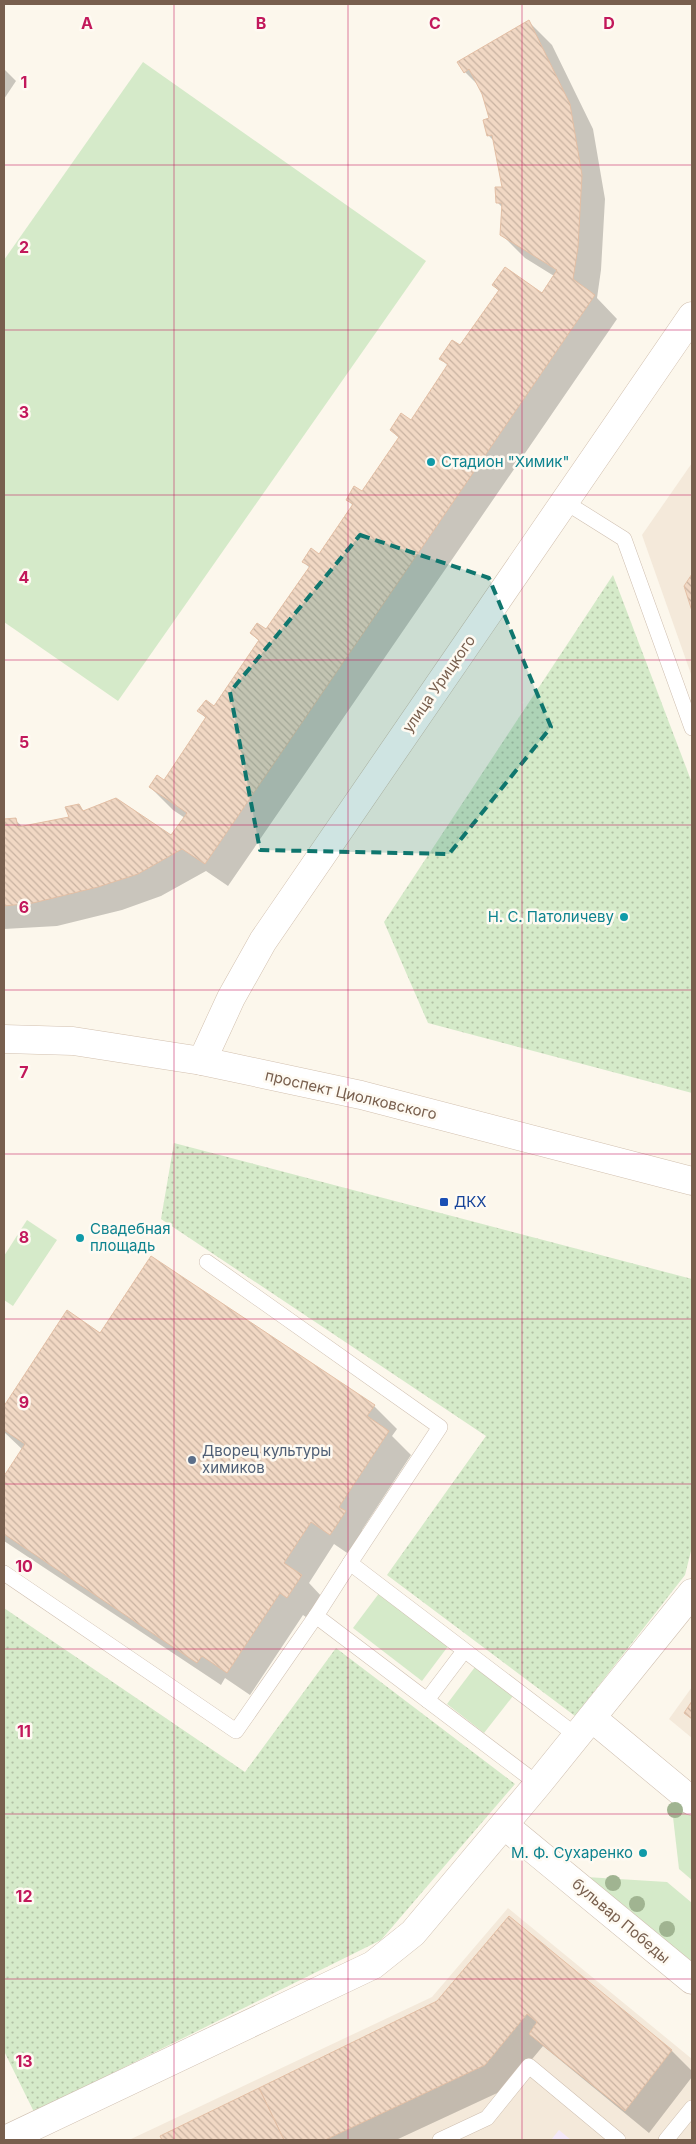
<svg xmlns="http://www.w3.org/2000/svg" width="696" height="2144" font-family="Inter,sans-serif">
<defs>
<pattern id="park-dots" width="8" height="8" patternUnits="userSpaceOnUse" patternTransform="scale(1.25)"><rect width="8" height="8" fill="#d5eac9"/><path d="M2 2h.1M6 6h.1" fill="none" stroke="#b2c1a5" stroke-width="1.8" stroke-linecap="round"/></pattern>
<pattern id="building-back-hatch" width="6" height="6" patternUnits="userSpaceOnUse" patternTransform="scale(1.25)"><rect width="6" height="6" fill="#f1d8c4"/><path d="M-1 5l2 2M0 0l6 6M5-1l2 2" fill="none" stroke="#c8b2a1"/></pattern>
</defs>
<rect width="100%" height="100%" fill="#fcf7ec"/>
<g fill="#f4e9da">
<path d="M692,463V677L642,535Z"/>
<path d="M692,1687V1738L669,1719Z"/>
<path d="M508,1908L692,2059V2140H129L432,1997Z"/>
</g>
<path fill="#f4e8f9" d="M559,2130L571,2140H551Z"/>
<g fill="#d5eac9">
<path d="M143,62L426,261L118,701L4,622V260Z"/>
<path d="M27,1220L57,1240L13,1306L4,1300V1256Z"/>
<path d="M380,1592L449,1645L422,1681L353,1628Z"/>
<path d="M475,1667L513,1696L484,1733L447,1704Z"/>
<path d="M670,1791L692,1810V1880L679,1869Z"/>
<path d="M586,1877L667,1882L692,1903V1964Z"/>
</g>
<g fill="url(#park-dots)">
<path d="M613,575L692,783V1093L428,1023L384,922Z"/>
<path d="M174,1143L692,1279V1547L685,1575L575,1716L387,1575L486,1436L161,1219Z"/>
<path d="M4,1608L245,1772L336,1648L515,1784L381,1940L34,2112L4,2051Z"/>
</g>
<g fill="#0003">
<path d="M529,22L552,45L593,129L605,199L601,270L597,298L617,319L228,886L206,871L161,896L122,910L57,926L4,929V820H15L23,827L70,818L78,805L85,812L171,837L185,818L173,810L150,787L164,782L207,719L199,711L215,708L259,641L251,633L266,631L310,568L303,562L320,556L353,506L347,499L363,492L400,439L391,430L411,422L448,366L440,358L461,347L499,291L493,285L542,295L554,276L525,258L502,235L503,208L497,202L503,188L494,141L488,135L491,119L481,88L465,72L459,62Z"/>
<path d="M4,69L16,81L4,99Z"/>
<path d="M68,1312L101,1334L374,1406L397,1429L392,1436L411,1455L362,1530L368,1536L353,1557L334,1544L309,1583L324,1599L310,1620L303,1615L250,1695L225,1678L221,1685L4,1541V1478L23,1450L4,1432V1408Z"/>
<path d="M509,1917L672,2051L692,2071V2077L649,2133L543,2046L508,2088L396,2140H163L161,2137L438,2002Z"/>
</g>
<g fill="url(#building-back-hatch)" stroke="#e3bfa5">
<path d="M529,20L570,104L582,175L578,247L573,279L595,295L205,864L182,849L138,874L98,887L33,903L4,906V819L16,818L18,827L69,817L65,807L79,804L83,811L116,798L171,835L187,813L149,787L157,775L164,780L206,717L197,711L206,700L214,706L259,640L250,633L257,623L266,629L310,566L302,562L311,548L319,554L353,504L346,500L354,486L362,491L399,437L390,430L401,413L411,420L448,364L439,359L452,340L460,345L499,290L492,285L505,267L542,293L557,270L500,235L502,203H496L495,187H502L492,135L487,136L483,120L489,118L482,94L469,69L464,73L457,62Z"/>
<path d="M692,574V611L684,586Z"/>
<path d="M151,1256L375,1405L367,1416L389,1431L339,1507L346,1511L330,1535L311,1522L284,1563L302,1575L287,1598L280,1593L227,1673L202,1656L197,1663L4,1534V1476L25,1444L4,1430V1406L67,1310L100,1333Z"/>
<path d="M692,1701V1719L684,1713Z"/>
<path d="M509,1916L672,2050L625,2111L529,2034L537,2022L527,2014L485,2065L325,2140H284L259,2088L437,2001Z"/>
<path d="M259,2088L284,2140H162L160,2136Z"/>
</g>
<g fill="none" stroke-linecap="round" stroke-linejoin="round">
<g stroke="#cfbfb0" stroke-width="16">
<g id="lane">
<path d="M565,502L624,539L692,728"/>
<path d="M207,1262L440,1427L350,1563L577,1736"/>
<path d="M4,1573L236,1731L316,1616L538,1784"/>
<path d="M316,1616L350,1563"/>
<path d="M427,1700L464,1651"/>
<path d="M440,2140L487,2118L529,2066L618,2140"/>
<path d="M666,2140L692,2108"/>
</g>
</g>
<g stroke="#cfbfb0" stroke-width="29">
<g id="street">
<path d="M592,1718L692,1801"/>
<path d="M504,1825L692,1980"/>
<path d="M5,2140L373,1965L413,1933L538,1784L692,1593"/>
</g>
</g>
<g stroke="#d2c0af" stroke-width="29">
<g id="secondary">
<path d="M4,1039L73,1041L202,1061L361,1095L692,1181"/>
<path d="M202,1061L231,998L263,941L692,316"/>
</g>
</g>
<use href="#lane" stroke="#fff" stroke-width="15"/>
<use href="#street" stroke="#fff" stroke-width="28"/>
<use href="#secondary" stroke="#fff" stroke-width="28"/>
</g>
<g fill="#a0b491">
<circle cx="675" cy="1810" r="8"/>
<circle cx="613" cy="1883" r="8"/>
<circle cx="637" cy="1904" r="8"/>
<circle cx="667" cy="1929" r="8"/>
</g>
<path fill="#0f766e" fill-opacity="0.2" stroke="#0f766e" stroke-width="4" stroke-dasharray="10 6" stroke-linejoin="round" d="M360,535L489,578L551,727L449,854L260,850L230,692Z"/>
<path fill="none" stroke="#c2185b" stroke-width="1" stroke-opacity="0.55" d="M174,4V2140M348,4V2140M522,4V2140M4,165H692M4,330H692M4,495H692M4,660H692M4,825H692M4,990H692M4,1154H692M4,1319H692M4,1484H692M4,1649H692M4,1814H692M4,1979H692"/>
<g fill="#0f9aa8" stroke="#fefaf2" stroke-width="2">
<circle cx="431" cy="462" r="5"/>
<circle cx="624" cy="917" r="5"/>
<circle cx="80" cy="1238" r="5"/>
<circle cx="643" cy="1853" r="5"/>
</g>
<rect fill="#1a4fb4" stroke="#fefaf2" stroke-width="2" x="439" y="1197" width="10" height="10" rx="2.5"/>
<circle fill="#5c6f8a" stroke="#fefaf2" stroke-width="2" cx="192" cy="1460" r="5"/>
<g text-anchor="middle" stroke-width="5" stroke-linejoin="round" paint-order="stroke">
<g font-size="15" fill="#0d838f" stroke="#fefaf2" text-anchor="start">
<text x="441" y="467">Стадион "Химик"</text>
<text x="614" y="922" text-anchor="end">Н. С. Патоличеву</text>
<text x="90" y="1234">Свадебная<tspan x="90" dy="17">площадь</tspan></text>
<text x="633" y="1858" text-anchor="end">М. Ф. Сухаренко</text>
</g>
<g font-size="15" fill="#785f4e" stroke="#fefaf2">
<text transform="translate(439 684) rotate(-55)" y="5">улица Урицкого</text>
<text transform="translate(351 1095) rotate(13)" y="5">проспект Циолковского</text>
<text transform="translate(621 1921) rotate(40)" y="5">бульвар Победы</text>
</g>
<g font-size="15" fill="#164399" stroke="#fefaf2" text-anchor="start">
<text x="454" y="1207">ДКХ</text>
</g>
<g font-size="15" fill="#4e5e75" stroke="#fefaf2" text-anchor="start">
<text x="202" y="1456">Дворец культуры<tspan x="202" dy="17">химиков</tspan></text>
</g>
</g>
<g font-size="16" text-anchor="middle" font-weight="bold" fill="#c2185b" stroke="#fefaf2" stroke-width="5" stroke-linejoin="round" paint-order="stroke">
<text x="87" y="29">A</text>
<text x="261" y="29">B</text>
<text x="435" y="29">C</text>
<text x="609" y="29">D</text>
<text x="24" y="88">1</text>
<text x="24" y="253">2</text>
<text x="24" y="418">3</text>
<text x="24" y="583">4</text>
<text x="24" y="748">5</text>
<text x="24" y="913">6</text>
<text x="24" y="1078">7</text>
<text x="24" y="1243">8</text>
<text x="24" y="1408">9</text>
<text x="24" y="1572">10</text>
<text x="24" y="1737">11</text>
<text x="24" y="1902">12</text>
<text x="24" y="2067">13</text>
</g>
<rect width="696" height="2144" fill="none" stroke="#785f4e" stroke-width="10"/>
</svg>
